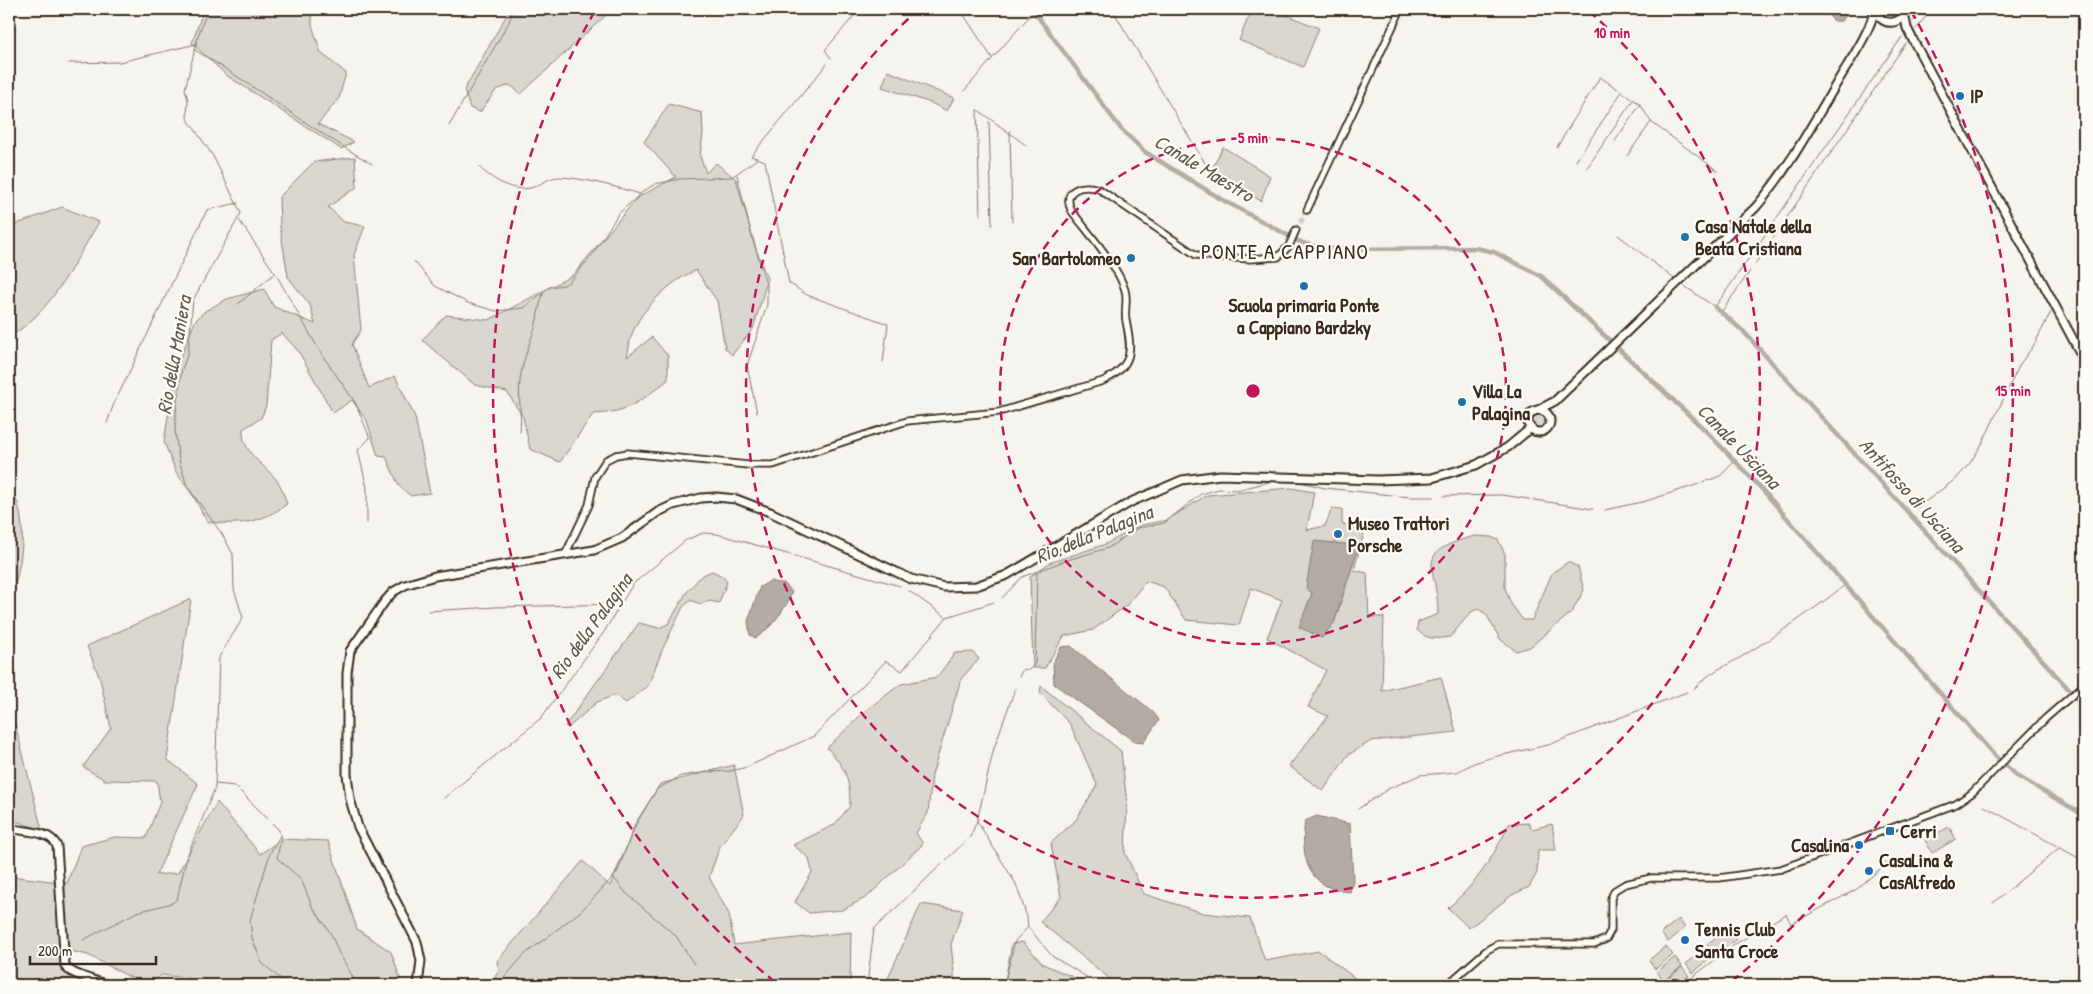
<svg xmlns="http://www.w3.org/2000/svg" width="2093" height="994" font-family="'Patrick Hand',sans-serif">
<rect width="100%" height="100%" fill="#f5f4ee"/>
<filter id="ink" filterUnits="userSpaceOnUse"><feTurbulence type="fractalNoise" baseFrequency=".02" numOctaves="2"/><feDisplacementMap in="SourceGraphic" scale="10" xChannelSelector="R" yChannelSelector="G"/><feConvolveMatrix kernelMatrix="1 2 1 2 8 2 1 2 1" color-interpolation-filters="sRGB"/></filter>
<g filter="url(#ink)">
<g fill="#dad6d0" stroke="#8a8077" fill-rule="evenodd">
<path d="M204,9H312V25L321,53L346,73L339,98L318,124L354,142L341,149L226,75L192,43Z"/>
<path d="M510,9H608L607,14L521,94L510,85L496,90L480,112L470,108L464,90Z"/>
<path d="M1252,9H1271L1319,28L1303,67L1239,40Z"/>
<path d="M888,71L954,98L947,111L931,103L882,87Z"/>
<path d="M669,104L702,113L703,134L700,156L706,173L716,163L736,179L766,284L753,329L732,355L725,348L717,301L696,270C671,281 642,307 632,334C629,341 629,350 627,357L652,337L668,356V380C641,400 629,413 593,414L560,462L530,449L523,417L507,392L475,385L422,340L446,315L489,320L573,275L637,198L676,177L644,142Z"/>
<path d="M1223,147L1270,176L1261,201L1211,171Z"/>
<path d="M355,157L357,187L328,207L344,222L365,226L354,255L361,330L352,344L369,388L395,376L415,417L430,493L411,496L399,486L386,457L378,456L367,421L352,400L333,413L299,352L282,333L271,340L266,406L261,418L243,429C241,451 262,463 275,478C281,484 284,495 287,504C260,524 240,525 207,522L194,497L176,472L164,442L175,371L195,321L205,311L227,299L264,289L274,307L315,324L310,305L288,277L280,227L279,197L314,162Z"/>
<path d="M62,207L99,222C74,263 51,313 9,337V227Z"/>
<circle cx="1539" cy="421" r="9"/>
<path d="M9,487C12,493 18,501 19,508C27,541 19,574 9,605Z"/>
<path d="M1291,488L1314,492L1307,530L1325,526L1332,508L1342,509V524L1365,529L1354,570L1367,573L1369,617H1384L1382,691L1441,677L1456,732L1371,741L1348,755L1323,791L1289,766L1328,716L1308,707L1326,670L1267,638L1282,600L1251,588L1239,625L1186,620L1164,587L1146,581L1127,605L1093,630L1064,636L1045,668H1033L1030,577L1049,563L1106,544L1141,525L1167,520L1207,495ZM1358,548L1334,623L1310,601L1312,593Z"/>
<path d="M1475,536L1491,537L1498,540L1505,554V588L1511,604L1523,620H1532L1552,573L1568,562L1578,567L1584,590L1572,612L1530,647L1516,651L1500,639L1486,614L1478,609L1471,612L1450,637C1436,639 1427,640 1417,630L1418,622L1438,614C1438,565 1410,553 1475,536Z"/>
<path d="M712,571L722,576L727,582L719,603L710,601L700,604L691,600L683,607L663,648L648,686L626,703L615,695L597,702L568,728L565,726L639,623L659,628L668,624L687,592L701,576Z"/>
<path d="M191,599L167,759L198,784L156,875L178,873L217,802L260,854L282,839L328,841L357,929L391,952L400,978L397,985H192L187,978L161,975L151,985H145L88,955L70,951L64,971L97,985H9V876L67,883L81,846L115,837L146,838L160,802L157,781L105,780L83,767L111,728L100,679L87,646Z"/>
<path d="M973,652L979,659L961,679L932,775L928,813L916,833L923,844L867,897L842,910L809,913L795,902L812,872L809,858L793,845L834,825L850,806C850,779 846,768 827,748L865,711L901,684L937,677L955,653Z"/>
<path d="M1041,686L1121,751L1127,804L1125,853L1144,894L1203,913L1250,918L1265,961L1319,951L1364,985H1106L1110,979L1040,922L1061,897L1051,843L1076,820L1097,785L1070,724L1040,693Z"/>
<path d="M9,711L16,727L42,830L9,819Z"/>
<path d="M734,765L744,815L720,846L709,877L729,914L734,945L851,932L850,985H489L499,971L497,961L583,861L610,886L636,824L660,784Z"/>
<path d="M1529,823L1532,829L1552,824L1556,850H1538L1537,873L1529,887L1512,895L1469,928L1448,908C1478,882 1492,859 1509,824Z"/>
<path d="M1949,827L1956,839L1932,853L1925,840Z"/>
<path d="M921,904L963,910L951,944L955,985H885Z"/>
<path d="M1679,919L1685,928L1668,942L1661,933Z"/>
<path d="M1728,928L1736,940L1715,955L1707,944Z"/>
<path d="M1023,942L1043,964L1091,985H1004L1012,944Z"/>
<path d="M1666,946L1673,955L1655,969L1649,960Z"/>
<path d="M1704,950L1710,958L1693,973L1686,964Z"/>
<path d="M1675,957L1682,966L1664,981L1657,972Z"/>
<path d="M1682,967L1689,976L1677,985H1668L1665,981Z"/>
</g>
<g fill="#b4aca4" stroke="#84786e">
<path d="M1829,9H1845L1846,16L1841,21H1834L1829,16Z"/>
<path d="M1314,541L1354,545L1358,548L1334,623L1322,638L1299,627L1312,593L1306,588Z"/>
<path d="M770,581L785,584L792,592C787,608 770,629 756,638L750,635L748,621L760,587Z"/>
<path d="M1071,646L1153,712L1159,720L1143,743L1135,742L1054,684L1053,662L1061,647Z"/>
<path d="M1317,816L1350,824L1353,881L1350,892C1308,889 1300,859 1305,821Z"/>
</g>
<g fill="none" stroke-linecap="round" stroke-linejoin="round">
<g stroke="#84786e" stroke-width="1">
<path d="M960,9L992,58"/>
<path d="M1112,9L1205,163"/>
<path d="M1913,21L1921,9"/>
<path d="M1916,29L1931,10"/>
<path d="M195,50C255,86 311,129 372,164"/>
<path d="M831,58L825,50L860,9"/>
<path d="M69,63L120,62L196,44"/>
<path d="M827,64L751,156L765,161L789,283L807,295L888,324L883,362"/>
<path d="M964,91L1034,11"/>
<path d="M977,110L980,215"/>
<path d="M978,110L1027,146"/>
<path d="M989,122L992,225"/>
<path d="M449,126L509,22L513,9"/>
<path d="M1010,131L1012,222"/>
<path d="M1615,141L1640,105"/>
<path d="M1557,147L1600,77L1640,104L1651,122L1718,171"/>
<path d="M1627,156L1651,122"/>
<path d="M1576,161L1621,93"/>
<path d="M479,167C494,181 517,196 538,185C546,181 551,177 560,177C583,178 617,187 640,194"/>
<path d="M1587,168L1633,100"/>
<path d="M737,175L753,241L767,279V305L747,366L757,413"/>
<path d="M239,220L275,273L322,355L355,402L370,438L358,450L367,488V523"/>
<path d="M1618,235L1677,281"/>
<path d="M414,261L435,286L468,303L496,311L524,308L549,287L564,285L570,281L593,254L618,214L644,191L655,184L680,179L732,177L757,159"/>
<path d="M1755,264L1906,43"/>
<path d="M1680,283L1715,307L1902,37"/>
<path d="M238,304L274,274"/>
<path d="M1720,314L1750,271"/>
<path d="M107,423L113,406L207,210L238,203"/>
<path d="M520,432C522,415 518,398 520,381C522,362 529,345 535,328C538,316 539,305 543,293"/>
<path d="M1296,481L1325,488L1410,497H1434"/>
<path d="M1444,496L1502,495L1593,509"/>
<path d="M1917,508L1957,478L1970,463L1982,444L2020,364L2034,345L2051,312"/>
<path d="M1605,510L1646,501L1696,485L1720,476L1735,461"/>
<path d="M909,591L946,617"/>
<path d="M1002,598L1022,577L1067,560L1108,548L1138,528L1164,523L1201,494L1219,489L1237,490L1277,480"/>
<path d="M428,611L496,607L620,604"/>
<path d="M1019,677L1023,669L1029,670L1035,664L1037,573"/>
<path d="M1694,689C1707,673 1724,667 1741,657C1777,635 1812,611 1845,585"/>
<path d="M216,784L235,786L279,830L281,838L277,858L301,879L312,906L330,932L339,953L354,979"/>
<path d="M444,798L541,718L604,632L633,584L686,540L703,533L717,534L900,586"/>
<path d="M1984,806L2084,861"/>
<path d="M1358,809L1388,789L1420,775L1457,772L1474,763L1493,757L1548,745L1687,692"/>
<path d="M977,821L1016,884L1027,917L1028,927L1052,956L1100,985"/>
<path d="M280,836L270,853L250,920L252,938L262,963L288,985"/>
<path d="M614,878L626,893L676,936L694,964"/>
<path d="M1993,903L2059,848"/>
<path d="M83,940L137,912L172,903L177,899L187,856L215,788L219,657L243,618L234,589L233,554L222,534L187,486L179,460L175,432L177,400L182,369L188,353L193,300L241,213L213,156L187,118L188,100L185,89L198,36L208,9"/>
<path d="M498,985L524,955L581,911L617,873L635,824L657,789L681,776L708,772L731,771L747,767L814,736L886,661L902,671L947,617L994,602"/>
<path d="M867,985L874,929L970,837L977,821L994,748L1015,689"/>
<path d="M1004,985L1015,941L1028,927"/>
<path d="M1682,985L1737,943L1786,914L1791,924L1857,889L1887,863"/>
</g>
<g stroke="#b4aca4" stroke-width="4.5">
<path d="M1032,9L1121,129L1145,152L1221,199L1300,242L1320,248L1337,249L1476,248L1494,252L1541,276L1705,430L1760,487L1994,755L2017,776L2084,815"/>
<path d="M1715,307L1744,332L2084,706"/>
</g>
<path stroke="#d0ccc4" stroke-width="5.5" stroke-dasharray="5.5 3" stroke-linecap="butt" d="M1296,230L1307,210"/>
<g stroke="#3b2a1e" stroke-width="9">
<g id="tertiary">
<path d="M1307,210L1401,9"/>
<path d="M565,555L589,505L595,477L606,460L616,455L628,453L748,465H773L907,421L999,412L1103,381C1134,366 1132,350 1126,321C1124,310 1128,300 1125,290C1117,264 1088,233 1071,210C1062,189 1082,184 1099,189L1196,255L1250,259L1278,257L1289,246L1296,230"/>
<path d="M1447,985L1487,950L1498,944H1594L1606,939L1611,930V898L1615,890L1625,884L1651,878H1719L1781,869L1956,804L1972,793L2046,718L2084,685"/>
</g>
</g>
<g stroke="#3b2a1e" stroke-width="11">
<g id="secondary">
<path d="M1875,10C1882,27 1901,26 1906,9"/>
<path d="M1904,14L1907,28L1913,40L2084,360"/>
<path d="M1538,410L1555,401L1756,207C1789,168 1812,125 1838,81C1851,59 1869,34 1875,9"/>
<circle cx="1539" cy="421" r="11"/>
<path d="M9,828C24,832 50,830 57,846L65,966C70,975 96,980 107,985"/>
<path d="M418,985L421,961L417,942L358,827L350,799L347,774V673L350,651L385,601L393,592L405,585L435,576L594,550L622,538L658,512L673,505L701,498L716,497L736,499L770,512L911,579L944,587L976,586L1007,575L1131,502L1182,480L1220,475L1378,480L1432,478L1476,465L1508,447L1531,428"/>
</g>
</g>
<use href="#tertiary" stroke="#fdfcf7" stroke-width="5.5"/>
<use href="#secondary" stroke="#fdfcf7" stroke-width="7"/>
</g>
</g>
<g fill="none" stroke="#c2185b" stroke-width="2.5" stroke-dasharray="9 6">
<circle cx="1253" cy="391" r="253"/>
<path d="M1589 11A507 507 0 1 1 917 11"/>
<path d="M775 982A760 760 0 0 1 595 11M1911 11A760 760 0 0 1 1731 982"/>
</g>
<g fill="#1f6fb2" stroke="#fdfcf7" stroke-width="2">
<circle cx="1960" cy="96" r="5"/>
<circle cx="1685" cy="237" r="5"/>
<circle cx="1131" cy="258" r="5"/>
<circle cx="1304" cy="286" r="5"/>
<circle cx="1462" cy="402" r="5"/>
<circle cx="1338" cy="534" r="5"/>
<rect x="1885" y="826" width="10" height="10" rx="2.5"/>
<circle cx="1859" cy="845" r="5"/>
<circle cx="1869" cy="871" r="5"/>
<circle cx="1685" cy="940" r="5"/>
</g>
<g text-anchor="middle" stroke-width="4.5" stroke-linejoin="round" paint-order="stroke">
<g font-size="19" font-weight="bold" fill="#3b2a1e" stroke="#fdfcf7" text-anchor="start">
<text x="1970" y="103">IP</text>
<text x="1695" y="233">Casa Natale della<tspan x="1695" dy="22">Beata Cristiana</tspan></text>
<text x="1121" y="265" text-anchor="end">San Bartolomeo</text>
<text x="1304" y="312" text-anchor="middle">Scuola primaria Ponte<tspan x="1304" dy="22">a Cappiano Bardzky</tspan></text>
<text x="1472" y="398">Villa La<tspan x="1472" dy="22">Palagina</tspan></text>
<text x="1348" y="530">Museo Trattori<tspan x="1348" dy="22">Porsche</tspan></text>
<text x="1900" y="838">Cerri</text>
<text x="1849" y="852" text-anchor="end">Casalina</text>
<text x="1879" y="867">CasaLina &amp;<tspan x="1879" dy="22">CasAlfredo</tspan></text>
<text x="1695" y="936">Tennis Club<tspan x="1695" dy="22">Santa Croce</tspan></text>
</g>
<g font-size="20" font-style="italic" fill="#65584d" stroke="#fdfcf7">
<text transform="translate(1204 168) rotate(31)" y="7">Canale Maestro</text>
<text transform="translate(174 355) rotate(-80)" y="7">Rio della Maniera</text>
<text transform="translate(1739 446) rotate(46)" y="7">Canale Usciana</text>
<text transform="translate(1912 495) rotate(48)" y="7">Antifosso di Usciana</text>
<text transform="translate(1094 534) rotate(-22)" y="7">Rio della Palagina</text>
<text transform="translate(591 626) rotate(-54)" y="7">Rio della Palagina</text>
</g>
<g font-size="21" letter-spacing="1" fill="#3b2a1e" stroke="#fdfcf7">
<text x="1285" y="259">PONTE A CAPPIANO</text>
</g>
</g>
<circle cx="1253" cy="391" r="8" fill="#c2185b" stroke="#fdfcf7" stroke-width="2.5"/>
<g font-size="15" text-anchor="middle" font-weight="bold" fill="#c2185b" stroke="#fdfcf7" stroke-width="4.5" stroke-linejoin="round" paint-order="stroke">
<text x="1612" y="38">10 min</text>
<text x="1253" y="143">5 min</text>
<text x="2013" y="396">15 min</text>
</g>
<rect width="2093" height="994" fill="none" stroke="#fdfcf7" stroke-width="30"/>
<rect x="15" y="15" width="2063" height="964" fill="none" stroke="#3b2a1e" stroke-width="2" filter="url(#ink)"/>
<path d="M30 956v8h126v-8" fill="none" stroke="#3b2a1e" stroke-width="2.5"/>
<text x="38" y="956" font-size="15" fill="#3b2a1e" stroke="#fdfcf7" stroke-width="4" paint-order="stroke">200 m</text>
</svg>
